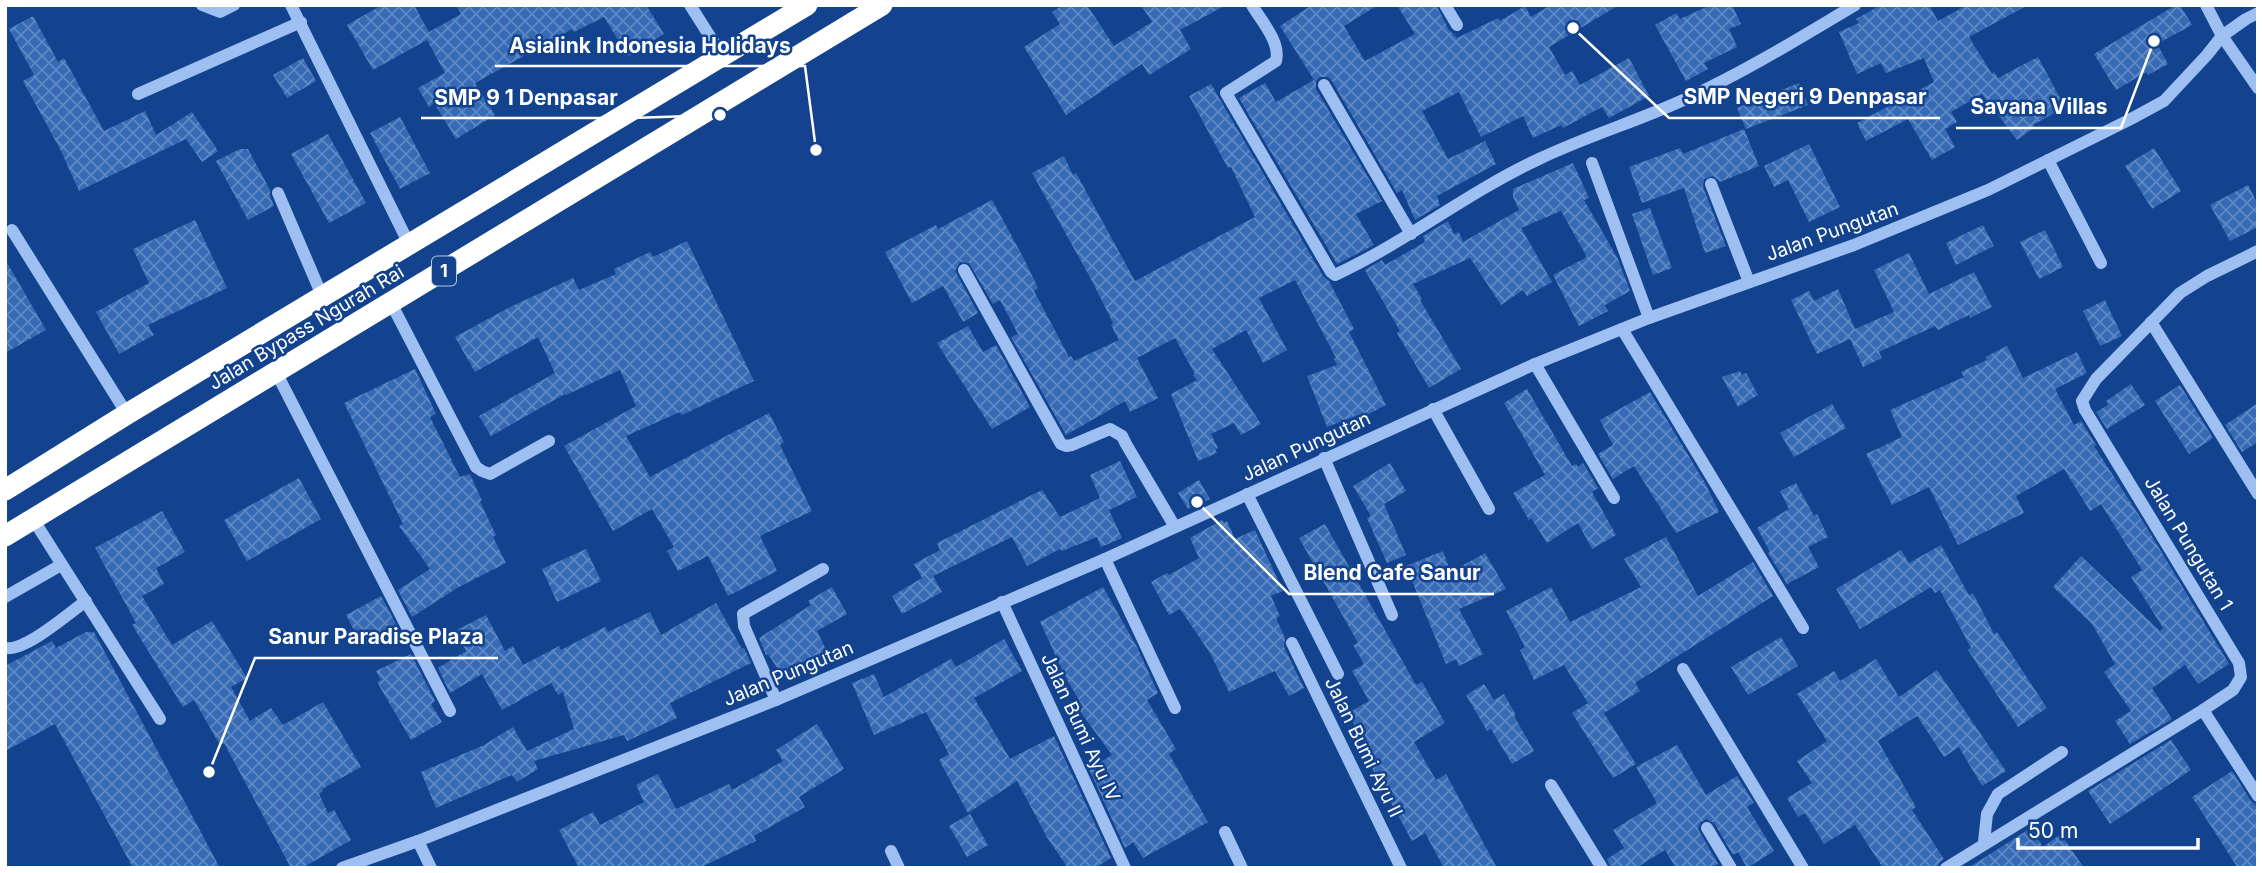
<svg xmlns="http://www.w3.org/2000/svg" width="2263" height="873" font-family="Inter,sans-serif">
<defs>
<pattern id="building-cross-hatch" width="8" height="8" patternUnits="userSpaceOnUse" patternTransform="scale(1.75)"><rect width="8" height="8" fill="#376ab5"/><path d="M0 0l8 8M0 8l8-8" fill="none" stroke="#5f88c4"/></pattern>
</defs>
<rect width="100%" height="100%" fill="#13438e"/>
<g fill="url(#building-cross-hatch)">
<path d="M382,5H414L429,32L461,14L456,5H646L664,34L628,56L604,17L574,32L572,29L475,83L495,115L456,139L434,103L429,107L418,88L445,73L427,40L373,70L347,25Z"/>
<path d="M1063,5H1087L1114,46L1152,22L1141,5H1226L1180,30L1191,49L1149,75L1142,64L1066,115L1024,47L1060,24L1052,12Z"/>
<path d="M1312,5H1378L1344,26L1365,61L1415,34L1397,5H1436L1449,30L1457,38L1498,18L1500,21L1525,6L1531,17L1551,5H1619L1549,47L1565,75L1572,71L1580,85L1629,58L1649,96L1609,118L1602,107L1563,128L1561,125L1533,138L1523,116L1481,137L1459,92L1422,111L1448,159L1485,141L1496,164L1437,196L1440,205L1415,220L1402,190L1397,193L1332,81L1328,77H1320L1316,81V89L1382,201L1356,214L1374,245L1337,264L1239,98L1265,83L1276,102L1314,80L1280,26Z"/>
<path d="M1711,5H1732L1741,24L1729,29L1737,47L1704,63L1708,69L1686,81L1655,25L1676,13L1680,19Z"/>
<path d="M1881,5H1929L1938,21L1967,5H2028L1969,37L1992,74L1994,72L1998,78L2038,57L2065,107L2033,125L2035,127L2017,140L1982,94L1951,112L1957,122L1945,129L1955,147L1932,160L1908,119L1866,141L1857,123L1934,82L1924,58L1886,73L1881,63L1857,74L1839,32L1859,23L1856,19Z"/>
<path d="M2176,5H2180L2192,25L2157,44L2168,64L2148,75L2146,72L2116,90L2094,54Z"/>
<path d="M33,16L58,62L64,58L104,131L145,111L156,135L192,112L218,151L202,162L186,139L79,191L61,151L23,81L34,75L9,29Z"/>
<path d="M303,58L316,81L287,98L273,75Z"/>
<path d="M1799,83L1808,105L1746,129L1737,108Z"/>
<path d="M1211,84L1323,276L1329,281L1354,329L1349,332L1386,405L1363,417L1361,414L1327,427L1307,376L1337,365L1334,359L1336,358L1295,280L1259,298L1287,350L1263,363L1246,330L1212,349L1261,424L1241,435L1234,423L1211,434L1218,448L1215,449L1217,453L1198,461L1171,394L1197,380L1193,375L1195,374L1175,338L1137,358L1158,398L1130,412L1125,401L1066,435L1011,337L1018,334L1000,300L993,304L969,263L960,262L955,271L978,313L963,322L943,286L912,303L885,252L936,225L938,229L992,200L1023,257L1038,288L1034,291L1069,357L1071,356L1074,361L1119,340L1111,325L1113,323L1091,279L1032,173L1064,156L1073,175L1076,173L1135,281L1255,217L1231,167L1228,168L1189,96Z"/>
<path d="M400,117L430,173L400,189L370,133Z"/>
<path d="M1744,129L1759,166L1720,182L1713,176L1704,179L1703,187L1726,246L1705,253L1684,188L1642,203L1629,167L1680,148L1683,154Z"/>
<path d="M328,134L366,203L329,223L291,154Z"/>
<path d="M1809,144L1840,207L1809,222L1788,180L1774,187L1764,166Z"/>
<path d="M2154,148L2181,191L2152,209L2125,166Z"/>
<path d="M240,149H248L270,190V196L274,206L248,220L216,161Z"/>
<path d="M1573,163L1589,198L1584,200L1618,259L1630,291L1605,305L1608,311L1579,326L1553,275L1587,257L1561,211L1521,228L1552,282L1527,296L1523,290L1501,305L1470,258L1413,284L1422,299L1420,300L1461,369L1429,388L1397,333L1400,331L1365,270L1382,260L1385,265L1425,242L1423,236L1448,221L1454,234L1459,232L1463,242L1519,210L1513,197V189Z"/>
<path d="M2248,185L2258,204V227L2230,241L2210,205Z"/>
<path d="M1650,208L1672,268L1653,275L1632,214Z"/>
<path d="M195,220L227,288L148,325L154,335L119,354L96,312L149,283L133,249Z"/>
<path d="M1983,225L1994,246L1956,265L1946,243Z"/>
<path d="M2045,230L2063,267L2039,279L2020,242Z"/>
<path d="M687,241L754,381L682,415L680,412L626,436L650,477L769,413L784,442L780,445L812,511L760,536L777,571L728,596L708,556L678,571L667,551L674,547L652,509L613,531L564,446L636,406L620,370L566,395L565,394L491,436L479,416L555,373L538,337L475,372L455,337L510,307L573,278L579,290L616,274L614,269L650,252L653,257Z"/>
<path d="M1909,253L1929,294L1974,272L1992,307L1970,318L1969,315L1938,330L1935,326L1879,352L1882,358L1863,367L1850,339L1817,354L1791,300L1809,291L1814,301L1838,289L1855,329L1894,312L1874,270Z"/>
<path d="M5,259L46,330L5,353Z"/>
<path d="M2105,300L2122,336L2100,346L2083,311Z"/>
<path d="M968,326L983,352L996,345L1030,407L992,429L937,343Z"/>
<path d="M2007,346L2023,378L2077,352L2087,373L2055,389L2074,425L2081,421L2096,445L2094,446L2144,523L2229,664L2198,684L2185,665L2152,688L2172,719L2130,744L2115,721L2131,711L2104,672L2115,664L2092,624L2053,587L2081,556L2160,631L2163,628L2131,577L2142,570L2101,504L2090,511L2064,469L2016,496L2024,513L1958,545L1929,487L1892,505L1866,454L1902,437L1890,410L1964,377L1961,372L1987,360L1985,357Z"/>
<path d="M415,369L436,414L430,417L460,477L470,474L482,501L480,502L496,535L493,537L506,563L457,588L412,617L398,590L430,569L399,526L403,524L344,403Z"/>
<path d="M1740,371L1742,375L1746,373L1758,395L1738,407L1722,377Z"/>
<path d="M2131,384L2145,405L2107,429L2096,412L2108,405L2106,401Z"/>
<path d="M2180,385L2213,438L2189,454L2155,401Z"/>
<path d="M1527,389L1572,466L1576,464L1578,467L1583,463L1598,488L1592,492L1616,535L1592,549L1578,523L1547,543L1531,518L1529,520L1513,493L1545,475L1504,403Z"/>
<path d="M1650,392L1705,483L1719,512L1676,533L1634,466L1613,479L1598,454L1613,445L1600,420Z"/>
<path d="M2258,403V442L2242,452L2225,425Z"/>
<path d="M1832,404L1846,428L1794,457L1780,433Z"/>
<path d="M1120,461L1137,497L1109,510L1122,538L1101,547L1097,537L1062,551L1060,549L1027,566L1012,537L933,576L942,592L902,614L892,596L922,578L914,564L940,550L937,543L1042,490L1060,517L1100,498L1090,475Z"/>
<path d="M1390,463L1406,491L1384,504L1406,555L1387,563L1367,518L1371,516L1353,486Z"/>
<path d="M299,478L321,519L247,561L224,520Z"/>
<path d="M1199,480L1210,499L1188,509L1178,493Z"/>
<path d="M1796,483L1814,516L1817,514L1828,537L1808,547L1819,567L1787,584L1768,553L1770,552L1757,528L1789,509L1780,491Z"/>
<path d="M162,511L185,552L156,568L164,584L142,596L172,645L212,621L247,678L231,687L250,721L271,708L283,725L323,702L361,767L322,789L323,791L319,794L328,813L334,810L351,840L302,868H291L224,743L220,745L194,700L183,707L132,625L136,623L95,548Z"/>
<path d="M1222,520L1224,523L1227,521L1235,539L1255,530L1283,591L1271,596L1280,616L1276,618L1285,638L1284,647L1304,688L1289,696L1275,671L1229,692L1210,653L1180,609L1169,615L1151,582L1167,573L1169,575L1199,558L1190,538Z"/>
<path d="M1325,524L1416,685L1422,682L1445,723L1414,742L1436,780L1446,774L1497,868H1444L1425,833L1412,841L1366,757L1370,755L1359,740L1362,738L1348,713L1369,701L1352,671L1364,664L1353,645L1358,643L1299,538Z"/>
<path d="M1666,537L1698,596L1753,562L1773,596L1635,683L1640,691L1604,713L1636,764L1613,778L1572,713L1588,703L1564,665L1534,680L1520,650L1525,647L1506,611L1551,587L1570,622L1641,587L1624,559Z"/>
<path d="M1941,545L1969,595L1973,593L1994,634L1997,632L2047,708L2018,727L1968,650L1971,648L1940,590L1935,593L1931,587L1860,629L1836,589L1901,550L1909,563Z"/>
<path d="M586,549L601,581L557,602L542,569Z"/>
<path d="M1443,551L1451,572L1485,553L1506,589L1459,609L1483,654L1459,666L1456,659L1446,664L1406,566Z"/>
<path d="M832,587L847,614L817,631L828,654L804,665L803,661L782,675L768,654L766,655L759,638L811,605L808,601Z"/>
<path d="M1103,587L1137,647L1158,693L1147,700L1176,749L1169,754L1208,822L1143,858L1133,842L1125,848L1089,769L1112,755L1079,710L1083,707L1066,678L1040,622Z"/>
<path d="M381,596L397,626L363,647L346,615Z"/>
<path d="M716,603L742,649L744,648L751,663L670,703L677,718L627,741L624,735L534,761L538,769L517,782L512,775L436,808L421,772L484,745L513,727L527,751L574,729L563,692L558,695L551,683L502,710L482,674L450,693L438,668L466,651L455,631L486,615L505,651L513,646L523,665L559,646L561,650L605,627L608,632L650,612L661,635Z"/>
<path d="M86,632H94L220,868H133L55,724L5,751V666L52,641L56,648Z"/>
<path d="M1781,637L1798,666L1748,695L1731,667Z"/>
<path d="M1004,639L1022,671L974,698L1010,759L1054,736L1111,858L1095,868H1068L1048,839L1017,781L968,813L939,760L949,754L926,712L874,735L852,683L874,674L884,697L951,659L956,667Z"/>
<path d="M411,654L435,701L431,704L442,722L411,740L377,682L381,680L376,671Z"/>
<path d="M1876,659L1899,697L1937,670L2006,771L1982,786L1959,747L1944,757L1917,716L1878,741L1916,807L1912,810L1944,859L1939,863L1937,868H1883L1855,825L1824,844L1805,813L1798,817L1787,798L1812,783L1797,761L1827,741L1797,694L1834,671L1840,681Z"/>
<path d="M1484,684L1494,700L1504,694L1516,715L1514,716L1534,751L1512,764L1491,729L1487,731L1466,695Z"/>
<path d="M817,724L844,769L799,797L805,807L754,836L756,841L699,868H579L559,830L593,812L600,825L644,802L636,785L658,774L676,809L729,784L732,790L783,761L776,750Z"/>
<path d="M2171,740L2191,770L2110,824L2088,791Z"/>
<path d="M1677,745L1706,795L1737,776L1754,803L1747,807L1774,851L1747,868L1738,852L1733,855L1714,823L1706,819L1700,823L1698,829L1718,864L1711,868H1676L1665,850L1636,868H1611L1607,859L1624,848L1613,830L1657,803L1636,767Z"/>
<path d="M2232,771L2251,801L2258,807V868H2238L2192,797Z"/>
<path d="M970,814L988,845L967,857L949,826Z"/>
<path d="M2031,828L2043,847L2061,834L2084,868H1968Z"/>
</g>
<g fill="none" stroke-linecap="round" stroke-linejoin="round">
<g stroke="#9dbff1" stroke-width="12">
<path d="M202,5L220,12L234,5"/>
<path d="M291,5L410,246"/>
<path d="M690,5L723,57"/>
<path d="M1252,5C1261,21 1281,42 1276,61L1226,93L1331,272L1335,275C1406,242 1468,192 1539,159C1589,135 1642,120 1692,96C1748,70 1801,37 1855,5"/>
<path d="M1445,5L1457,25"/>
<path d="M2206,5L2222,36L2258,88"/>
<path d="M1324,85L1411,234"/>
<path d="M138,94L301,22"/>
<path d="M2048,160L2101,263"/>
<path d="M1592,163L1649,318"/>
<path d="M1711,184L1749,282"/>
<path d="M278,193L323,298"/>
<path d="M12,230L127,414"/>
<path d="M964,270L1061,444L1066,446L1072,445L1110,429L1122,436L1126,444L1175,527"/>
<path d="M391,303L476,467L482,471L490,474L549,441"/>
<path d="M2151,322L2258,494"/>
<path d="M1622,329L1803,628"/>
<path d="M1535,364L1614,498"/>
<path d="M276,372L450,711"/>
<path d="M1433,409L1489,509"/>
<path d="M1324,458L1392,615"/>
<path d="M1247,494L1338,674"/>
<path d="M33,519L160,719"/>
<path d="M1105,559L1175,708"/>
<path d="M5,597L61,565"/>
<path d="M1002,602L1125,868"/>
<path d="M1292,643L1401,868"/>
<path d="M5,648C25,652 69,613 86,601"/>
<path d="M1683,669L1803,868"/>
<path d="M776,700L744,626L743,614L823,569"/>
<path d="M2203,710L2258,796"/>
<path d="M1551,785L1602,868"/>
<path d="M1707,828L1731,868"/>
<path d="M1225,832L1242,868"/>
<path d="M418,841L431,868"/>
<path d="M1984,842L1987,814L1998,794L2062,752"/>
<path d="M891,851L899,868"/>
<path d="M342,868L418,841L776,700L1105,559L1535,364L1649,318L1854,245L1988,190L2129,120L2164,101L2207,55L2222,36L2246,19L2258,13"/>
<path d="M1946,868L2203,710L2233,690L2241,677L2239,663L2085,410L2082,401L2096,379L2180,293L2207,276L2258,251"/>
</g>
<g stroke="#fff" stroke-width="21">
<path d="M5,490L127,414L807,5"/>
<path d="M5,536L882,5"/>
</g>
</g>
<g text-anchor="middle" stroke-width="5" stroke-linejoin="round" paint-order="stroke">
<rect fill="#13438e" stroke="#b8c7dd" stroke-width="2" x="432" y="256.5" width="24" height="29" rx="5"/>
<g font-size="18" font-weight="bold" fill="#fff">
<text x="444" y="277">1</text>
</g>
<g font-size="19" fill="#fff" stroke="#13438e">
<text transform="translate(1832 231) rotate(-20)" y="7">Jalan Pungutan</text>
<text transform="translate(306 327) rotate(-31)" y="7">Jalan Bypass Ngurah Rai</text>
<text transform="translate(1306 446) rotate(-25)" y="7">Jalan Pungutan</text>
<text transform="translate(2189 543) rotate(59)" y="7">Jalan Pungutan 1</text>
<text transform="translate(788 673) rotate(-23)" y="7">Jalan Pungutan</text>
<text transform="translate(1081 727) rotate(65)" y="7">Jalan Bumi Ayu IV</text>
<text transform="translate(1364 747) rotate(64)" y="7">Jalan Bumi Ayu II</text>
</g>
</g>
<path fill="none" stroke="#fff" stroke-width="2.5" d="M816 150L805 66H495M1573 28L1669 118H1940M720 115L632 118H421M2154 41L2121 128H1956M1197 502L1289 594H1494M209 772L255 658H498"/>
<g fill="#fff" stroke="#13438e" stroke-width="2.5">
<circle cx="816" cy="150" r="7"/>
<circle cx="1573" cy="28" r="7"/>
<circle cx="720" cy="115" r="7"/>
<circle cx="2154" cy="41" r="7"/>
<circle cx="1197" cy="502" r="7"/>
<circle cx="209" cy="772" r="7"/>
</g>
<g font-size="21" text-anchor="middle" font-weight="bold" fill="#fff" stroke="#13438e" stroke-width="5" stroke-linejoin="round" paint-order="stroke">
<text x="650" y="53">Asialink Indonesia Holidays</text>
<text x="1805" y="104">SMP Negeri 9 Denpasar</text>
<text x="526" y="105">SMP 9 1 Denpasar</text>
<text x="2039" y="114">Savana Villas</text>
<text x="1392" y="580">Blend Cafe Sanur</text>
<text x="376" y="644">Sanur Paradise Plaza</text>
</g>
<rect width="2263" height="873" fill="none" stroke="#ffffff" stroke-width="14"/>
<path d="M2018 838v10h180v-10" fill="none" stroke="#ffffff" stroke-width="3.5"/>
<text x="2028" y="838" font-size="21" fill="#ffffff" stroke="#13438e" stroke-width="5" paint-order="stroke">50 m</text>
</svg>
